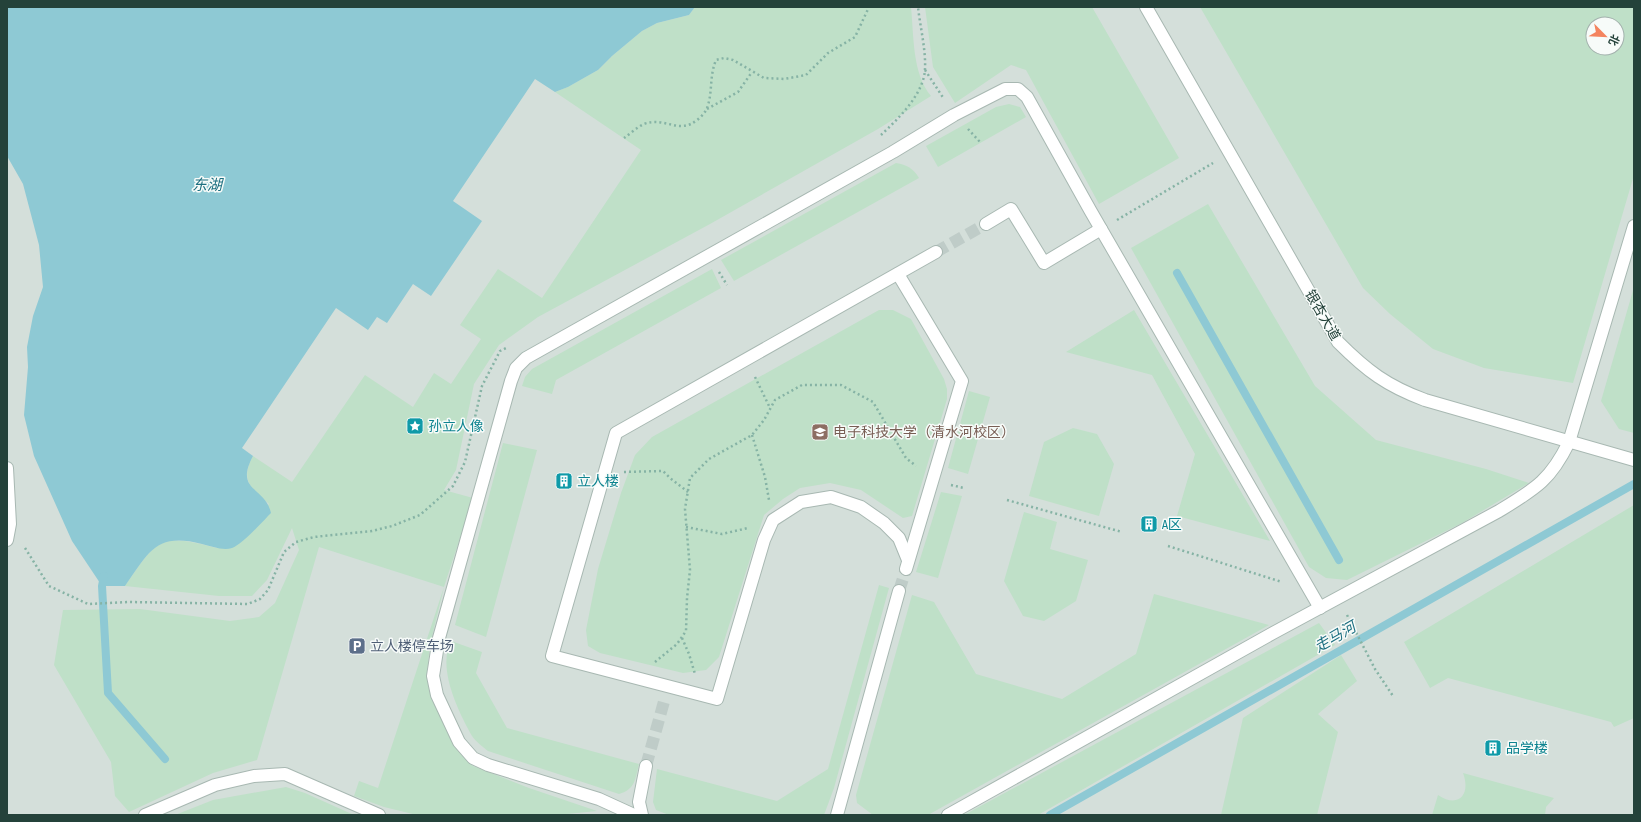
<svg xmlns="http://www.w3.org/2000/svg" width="1641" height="822" font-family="'Sofia Sans Condensed','Noto Sans SC',sans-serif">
<rect width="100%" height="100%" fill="#e6efeb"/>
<path fill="#d4dfda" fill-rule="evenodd" d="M7,7H1634V815H7ZM1593,24H1617V48H1593Z"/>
<g fill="#bfe0c8" fill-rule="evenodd">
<path d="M695,7H911C914,36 912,73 931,96L878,129L710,224L538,317L499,345L474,384L456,470L444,490L473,498L444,587L430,645L427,674L431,697L461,753L473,766L529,788L597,811L557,815H417L384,807L354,796L359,781L378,788L444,587L319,547L257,760L213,773L129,812L115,796L111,762L54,665L63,610L140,609L230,621L259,617L275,603L299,550L292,528L267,580L252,596H219L125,586C158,538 159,533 217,548L269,504C250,488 240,480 253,456L292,482L365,375L413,407L434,373L451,384L481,339L460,325L498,269L542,298L641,150L555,92L568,87L598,70L612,56L642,31L657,23L689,15Z"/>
<path d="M925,7H1092L1179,158L1099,204L1026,70L1011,65L955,103L933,67Z"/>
<path d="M1200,7H1634V175L1573,383L1484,368L1433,349L1390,314L1363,288ZM1593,24H1617V48H1593Z"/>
<path d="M1009,104L1020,107L1026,117L938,167L926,146L996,107Z"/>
<path d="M896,163C907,165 913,168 919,178L734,281L721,260Z"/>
<path d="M1208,204L1315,386L1376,440L1486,469L1529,483L1462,523L1347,580L1326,578L1309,567L1131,248Z"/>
<path d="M712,269L721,288L556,380L552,394L522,386L525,377L532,369Z"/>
<path d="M1634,287V433L1619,429L1601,401Z"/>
<path d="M879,310H893L911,319L944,379L947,389V399L912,516L903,518L861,490L830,483L800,488L783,499L764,515L719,657L706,670L683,673L600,653L588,646L586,630L598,569L621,493L635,455L652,437Z"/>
<path d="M1134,310L1270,541L1177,516L1195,454L1152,375L1066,352Z"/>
<path d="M969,391L990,397L968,474L948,468Z"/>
<path d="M1073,428L1097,434L1114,464L1099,516L1029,496L1044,442Z"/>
<path d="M503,443L537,450L486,637L455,625Z"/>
<path d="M941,492L962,496L938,578L916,572Z"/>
<path d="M1634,505V718L1614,727L1611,722L1448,678L1430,688L1404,642Z"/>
<path d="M1024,512L1057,522L1050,549L1088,560L1076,601L1044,621L1023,616L1004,581Z"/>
<path d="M879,585L889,588L834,788L824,815H669L656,810L653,802L657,769L777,801L828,769Z"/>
<path d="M1154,594L1269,625L928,815H873L857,803L856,795L912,595L934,602L976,674L1062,699L1136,654Z"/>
<path d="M1319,623L1335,645L1038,815H964Z"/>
<path d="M451,641L482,652L476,673L507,728L639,764C635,779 636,789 619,794L488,751C483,747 476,742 472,736C458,711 437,668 451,641Z"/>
<path d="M1341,655L1357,681L1318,714L1338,732L1317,815H1221L1243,718Z"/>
<path d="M1463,773L1554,798L1546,807L1545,815H1432L1438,795C1459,809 1471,794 1463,773Z"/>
<path d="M286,787L305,793L354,815H175L213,800Z"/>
</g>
<path fill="#8ec9d4" d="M7,7H695L689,15L657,23L642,31L612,56L598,70L568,87L555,92L535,79L453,201L482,221L431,296L413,284L387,323L377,317L368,330L336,308L242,448L253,456C234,492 265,486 271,513C263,521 242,545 232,548C223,551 211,546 202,544C156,532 149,552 125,586H102L72,541L34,456L24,415L28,367L27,347L33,316L43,287L39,245L23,184L7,156Z"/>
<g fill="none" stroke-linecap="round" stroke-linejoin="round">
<g stroke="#8ec9d4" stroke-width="8">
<path d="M1177,273L1339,560"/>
<path d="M104,576L102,586L108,693L165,759"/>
<path d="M1050,815L1634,484"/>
</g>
<g stroke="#bfccc8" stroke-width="12" stroke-dasharray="12 6" stroke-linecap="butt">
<path d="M936,252L986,224"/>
<path d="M899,591L906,569"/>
<path d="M646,766L665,698"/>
</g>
<g stroke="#a8b8b2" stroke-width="14">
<g id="minor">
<path d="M1146,7L1338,342C1367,371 1387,386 1425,400L1634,460"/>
<path d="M986,224L1011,209L1044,263L1101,229"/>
<path d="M898,274L962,381L906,569"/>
<path d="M7,468L10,524L7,540"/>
<path d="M908,560L899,538L884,523L861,507L831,497L801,502L773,520L764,540L717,699L552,656L616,433L936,252"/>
<path d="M145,815L215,785L254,776L285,774L379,815"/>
<path d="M634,815L599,799L488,765L473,758L459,742L437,695L433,676L439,638L511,381L516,368L526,358L893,152L954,115L1005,89H1018L1027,97L1090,210L1320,608"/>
<path d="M642,815L639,802L646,766"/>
<path d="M837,815L899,591"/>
<path d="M948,815L1273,633L1499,511C1535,489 1550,481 1569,442L1634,226"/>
</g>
</g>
<g stroke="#86b3a5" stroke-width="2.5" stroke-dasharray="2 3" stroke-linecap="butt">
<path d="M925,70L944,99"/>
<path d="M707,109L738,92L752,72"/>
<path d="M968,129L980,142"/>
<path d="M881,135C898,119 924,94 925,69C926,50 920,26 918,7"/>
<path d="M624,138C630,134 637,127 644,124C664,116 679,135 697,120C701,117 705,113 707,108C713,92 709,77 716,60L724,58L733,60L764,78L784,79L806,75L828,53L855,37L869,7"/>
<path d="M1117,220L1213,163"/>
<path d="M719,272L727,285"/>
<path d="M755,377L770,408"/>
<path d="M752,435L765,477L769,500"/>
<path d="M624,472L663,471L670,478L688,492"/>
<path d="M951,485L964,488"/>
<path d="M1007,500L1122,532"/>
<path d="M686,527L722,534L748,528"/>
<path d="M1168,546L1282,582"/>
<path d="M25,548L49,586L88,604L129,602L248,604L260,599L268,590L284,552L296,542L314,537L372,531L392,526L420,515L453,486L465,462L482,386L500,351L508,347"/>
<path d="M1347,615L1375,669L1393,696"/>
<path d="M682,638L689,654L695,674"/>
<path d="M655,662L677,644L686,631L687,598L690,570L685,509L690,478L709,459L752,435L764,420L775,400L802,385H841L873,402L906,458L916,466"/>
</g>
<use href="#minor" stroke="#fff" stroke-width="12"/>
</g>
<defs>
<g id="sight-square" transform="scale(0.9)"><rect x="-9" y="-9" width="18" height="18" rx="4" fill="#0f9aa8" stroke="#f7fbf9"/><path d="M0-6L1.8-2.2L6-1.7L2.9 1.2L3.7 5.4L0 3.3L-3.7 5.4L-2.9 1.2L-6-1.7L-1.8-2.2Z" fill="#fff"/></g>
<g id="university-square" transform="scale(0.9)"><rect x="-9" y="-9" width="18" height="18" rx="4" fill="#8d6e63" stroke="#f7fbf9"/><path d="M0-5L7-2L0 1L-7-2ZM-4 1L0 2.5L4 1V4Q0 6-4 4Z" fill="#fff"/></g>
<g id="building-square" transform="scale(0.9)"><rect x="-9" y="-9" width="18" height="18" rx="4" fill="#0f9aa8" stroke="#f7fbf9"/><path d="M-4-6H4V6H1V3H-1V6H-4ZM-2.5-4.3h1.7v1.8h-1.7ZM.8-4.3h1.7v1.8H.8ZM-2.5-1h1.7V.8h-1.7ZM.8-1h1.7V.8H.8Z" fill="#fff"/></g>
<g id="parking-square" transform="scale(0.9)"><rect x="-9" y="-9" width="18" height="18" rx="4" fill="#5c6f8a" stroke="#f7fbf9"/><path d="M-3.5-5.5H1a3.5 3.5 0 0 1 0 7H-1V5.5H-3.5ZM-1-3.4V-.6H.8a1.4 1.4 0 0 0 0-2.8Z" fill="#fff"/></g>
</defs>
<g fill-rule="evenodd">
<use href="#sight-square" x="415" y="426"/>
<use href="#university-square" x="820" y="432"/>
<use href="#building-square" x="564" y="481"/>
<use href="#building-square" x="1149" y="524"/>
<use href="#parking-square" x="357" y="646"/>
<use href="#building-square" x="1493" y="748"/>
</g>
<g text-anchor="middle" stroke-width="3" stroke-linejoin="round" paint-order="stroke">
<g font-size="14" fill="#24423a" stroke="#f7fbf9">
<text transform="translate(1323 315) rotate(60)" y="5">银杏大道</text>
</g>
<g font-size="14" fill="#0d838f" stroke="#f7fbf9" text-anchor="start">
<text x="428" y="431">孙立人像</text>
<text x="577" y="486">立人楼</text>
<text x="1162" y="529">A区</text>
<text x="1506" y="753">品学楼</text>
</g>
<g font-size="14" fill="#785e54" stroke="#f7fbf9" text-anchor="start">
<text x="833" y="437">电子科技大学（清水河校区）</text>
</g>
<g font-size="14" fill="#4e5e75" stroke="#f7fbf9" text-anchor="start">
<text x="370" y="651">立人楼停车场</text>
</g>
<g font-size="15" font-style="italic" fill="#1c6f80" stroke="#f7fbf9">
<text x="207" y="190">东湖</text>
<text transform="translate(1335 637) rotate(-30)" y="5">走马河</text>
</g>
</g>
<rect width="1641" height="822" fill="none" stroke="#24423a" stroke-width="16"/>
<g transform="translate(1605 36) rotate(114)"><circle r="19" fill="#f7fbf9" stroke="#a3b1ad"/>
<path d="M0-3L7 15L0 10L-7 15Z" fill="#f4845f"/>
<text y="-6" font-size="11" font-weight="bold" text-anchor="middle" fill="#24423a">北</text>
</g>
</svg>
